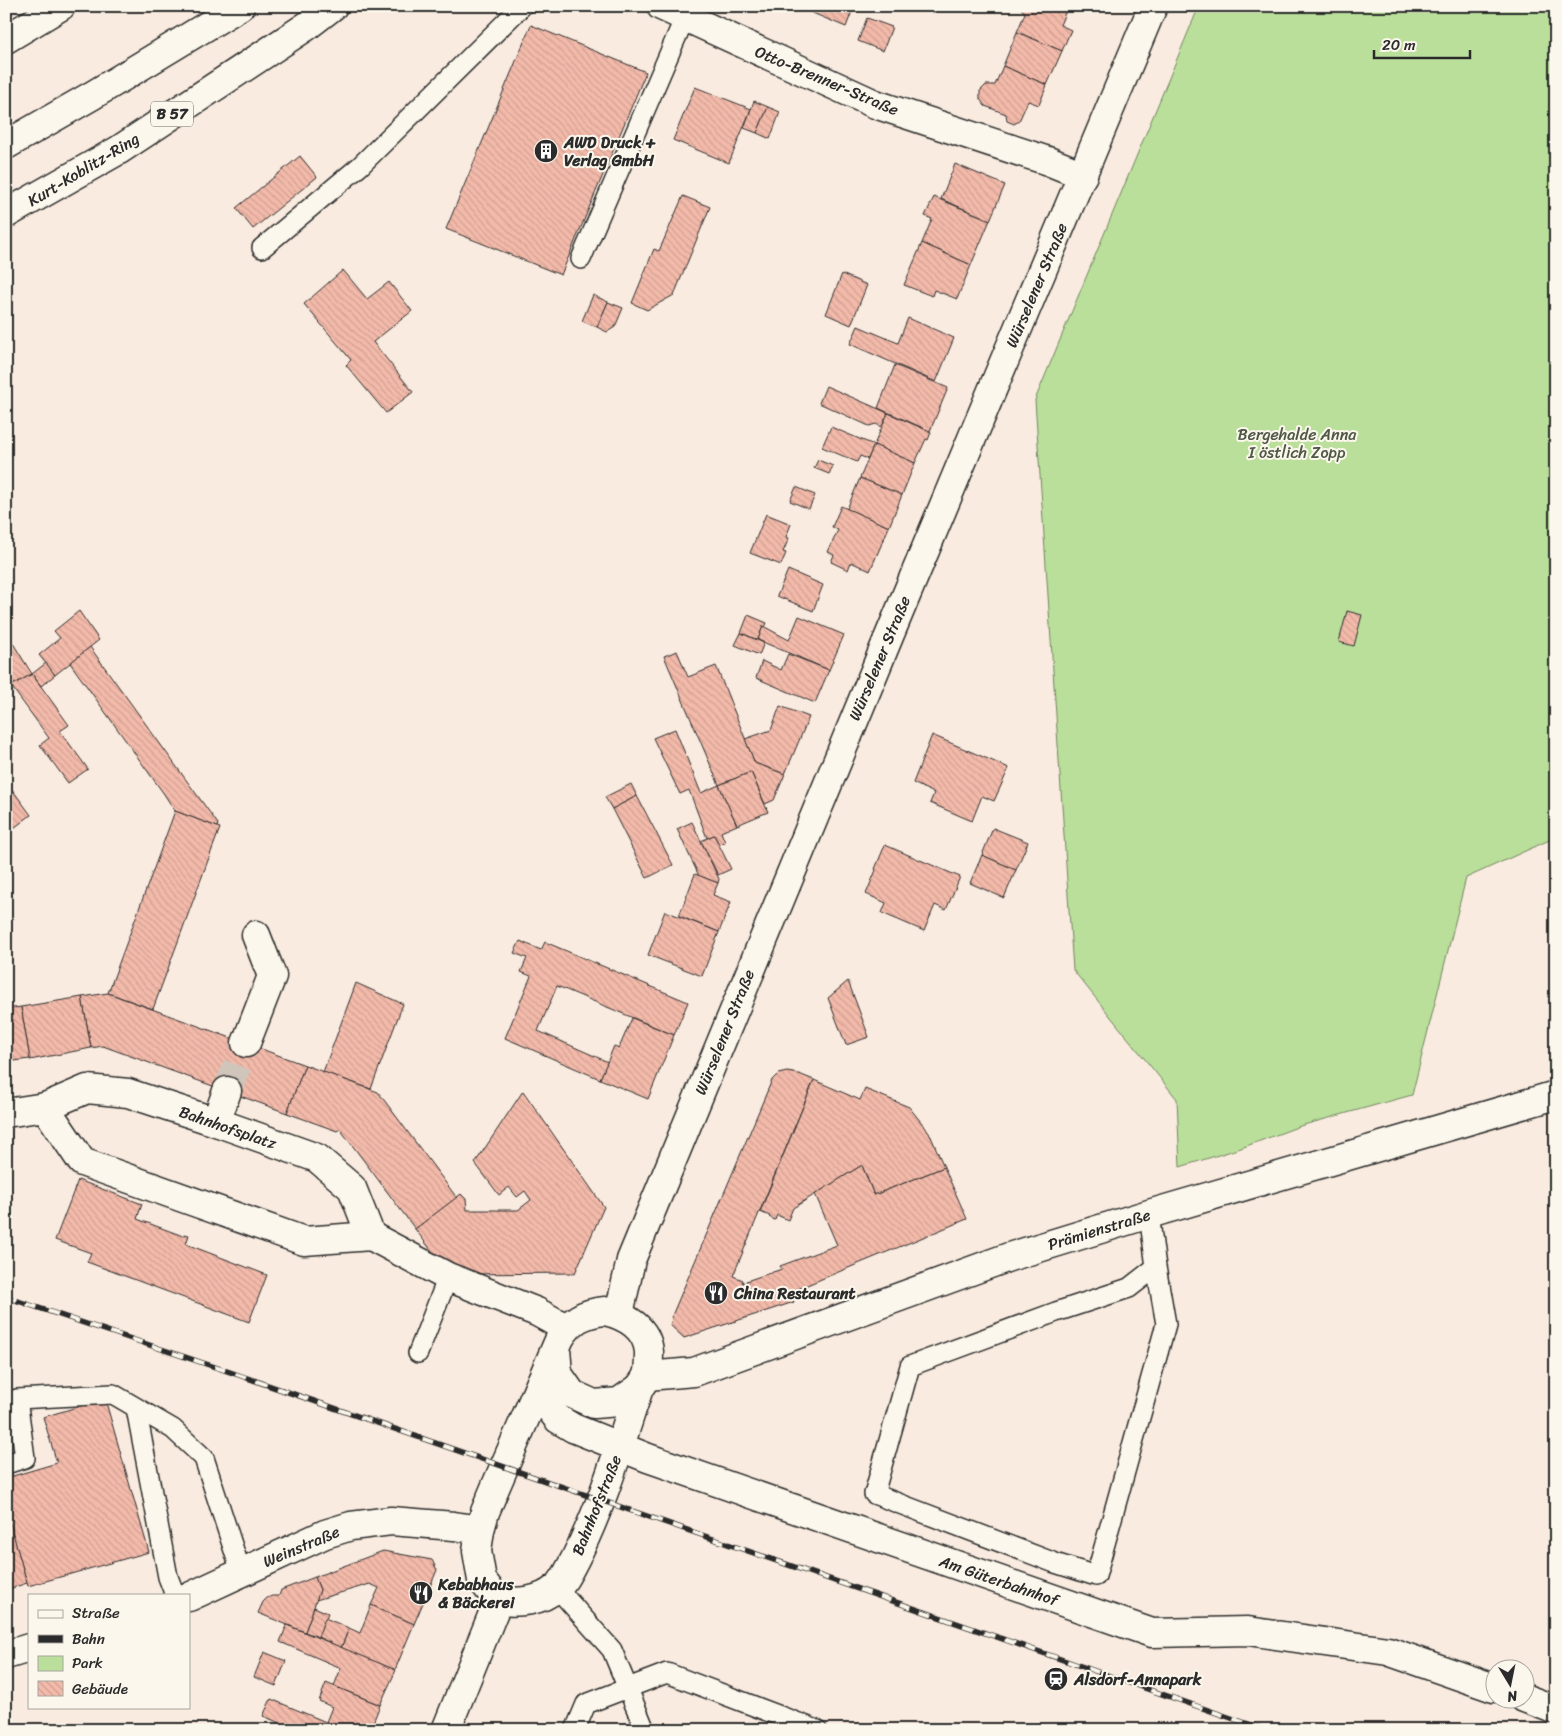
<svg xmlns="http://www.w3.org/2000/svg" width="1562" height="1736" font-family="Sriracha,sans-serif">
<defs>
<pattern id="building-back-hatch" width="6" height="6" patternUnits="userSpaceOnUse" patternTransform="scale(1.25)"><rect width="6" height="6" fill="#f3baaa"/><path d="M-1 5l2 2M0 0l6 6M5-1l2 2" fill="none" stroke="#d0a092"/></pattern>
</defs>
<rect width="100%" height="100%" fill="#f9ebdf"/>
<filter id="ink" filterUnits="userSpaceOnUse"><feTurbulence type="fractalNoise" baseFrequency=".02" numOctaves="2"/><feDisplacementMap in="SourceGraphic" scale="10" xChannelSelector="R" yChannelSelector="G"/><feConvolveMatrix kernelMatrix="1 2 1 2 8 2 1 2 1" color-interpolation-filters="sRGB"/></filter>
<g filter="url(#ink)">
<path fill="#badf9a" stroke="#728562" d="M1199,6H1556V837L1466,878L1412,1095L1300,1126L1241,1148L1180,1167L1177,1099L1073,970L1035,400Z"/>
<g fill="url(#building-back-hatch)" stroke="#2b2b2b">
<path d="M804,6H854L846,27L803,9Z"/>
<path d="M1019,6H1068L1060,25L1071,30L1062,51L1017,32L1025,13Z"/>
<path d="M867,18L892,27L883,51L858,41Z"/>
<path d="M531,25L646,72L561,275L446,229Z"/>
<path d="M1017,32L1062,51L1047,85L1003,66Z"/>
<path d="M1003,66L1047,85L1039,105L1028,101L1019,121L1014,124L1007,121L1006,114L985,106L980,99V91L986,85H995Z"/>
<path d="M695,87L751,109L729,163L673,140Z"/>
<path d="M754,101L768,107L757,133L744,128Z"/>
<path d="M768,107L780,112L770,139L757,133Z"/>
<path d="M300,156L317,177L253,229L236,208Z"/>
<path d="M955,164L1005,185L990,220L941,199Z"/>
<path d="M683,196L710,207L674,295L647,310L632,303L654,249L659,251Z"/>
<path d="M934,197L990,220L971,265L922,243L932,219L925,216Z"/>
<path d="M922,243L971,265L957,299L934,290L932,296L904,285Z"/>
<path d="M343,270L367,299L389,282L412,311L373,342L413,392L386,413L346,365L351,360L304,304Z"/>
<path d="M842,274L867,285L851,325L826,314Z"/>
<path d="M593,295L608,302L597,327L582,321Z"/>
<path d="M608,302L623,308L615,327L607,332L597,327Z"/>
<path d="M908,318L954,338L936,382L850,344L858,326L898,343Z"/>
<path d="M895,365L948,388L930,431L878,408Z"/>
<path d="M826,386L888,413L882,427L876,424L869,426L819,403Z"/>
<path d="M888,413L931,432L928,440L926,439L915,463L874,445Z"/>
<path d="M831,427L874,445L868,459L860,456L857,462L822,447Z"/>
<path d="M874,445L915,463L902,495L860,478Z"/>
<path d="M818,460L833,466L829,474L814,468Z"/>
<path d="M860,478L902,495L889,527L847,509Z"/>
<path d="M796,487L815,495L809,509L790,501Z"/>
<path d="M841,506L889,527L870,571L851,562L848,570L831,562L834,555L828,552L838,530L832,527Z"/>
<path d="M766,514L791,524L786,537L789,538L783,552L786,553L781,565L750,553Z"/>
<path d="M788,570L823,585L813,611L777,596Z"/>
<path d="M79,611L99,640L55,675L39,655L60,638L54,631Z"/>
<path d="M1347,611L1362,615L1354,646L1339,642Z"/>
<path d="M748,615L767,623L765,627L763,626L758,640L741,633Z"/>
<path d="M799,616L844,635L829,670L758,640L763,626L789,640Z"/>
<path d="M6,632L32,674L6,689Z"/>
<path d="M741,633L764,643L759,655L735,645Z"/>
<path d="M90,647L218,824L217,827L175,811L164,794L70,663Z"/>
<path d="M677,651L688,677L716,666L755,763L785,774L774,800L765,804L751,772L719,785L664,656Z"/>
<path d="M788,654L829,670L815,703L756,678L762,661L781,670Z"/>
<path d="M46,663L55,675L41,686L32,674Z"/>
<path d="M32,674L69,725L60,731L88,769L68,783L40,745L49,738L11,686Z"/>
<path d="M780,706L809,717L785,774L755,763L745,739L771,730Z"/>
<path d="M675,729L701,793L719,785L737,825L721,832L725,842L719,844L714,835L707,838L689,790L680,794L653,738Z"/>
<path d="M932,735L1009,768L994,801L982,796L972,821L930,803L934,793L913,783Z"/>
<path d="M751,772L768,812L737,825L719,785Z"/>
<path d="M6,781L31,815L10,831L6,826Z"/>
<path d="M631,784L637,796L612,809L605,797Z"/>
<path d="M637,796L673,865L647,878L612,809Z"/>
<path d="M175,811L220,828L153,1009L108,993Z"/>
<path d="M692,822L719,879L718,883L699,876L677,829Z"/>
<path d="M993,828L1028,842L1016,870L982,855Z"/>
<path d="M714,835L731,869L718,875L701,841Z"/>
<path d="M885,845L960,877L946,910L935,905L924,931L882,913L886,903L866,894L876,870L875,869Z"/>
<path d="M982,855L1016,870L1004,898L970,883Z"/>
<path d="M695,874L718,883L713,895L731,902L719,932L679,916Z"/>
<path d="M665,911L719,932L702,976L648,955Z"/>
<path d="M520,941L541,950L545,942L688,1002L674,1035L557,986L538,1031L608,1062L600,1079L505,1038L531,976L521,972L527,958L514,953Z"/>
<path d="M848,981L869,1037L846,1045L828,998Z"/>
<path d="M356,983L403,1004L371,1089L323,1072Z"/>
<path d="M108,993L305,1065L287,1113L103,1046L91,1048L82,997Z"/>
<path d="M82,997L91,1048L30,1060L21,1007Z"/>
<path d="M21,1007L30,1059L6,1062V1009Z"/>
<path d="M632,1018L674,1035L648,1099L600,1079L614,1046L619,1048Z"/>
<path d="M305,1065L378,1092L457,1198L415,1229L340,1129L337,1131L287,1113Z"/>
<path d="M787,1072L799,1074L814,1080L733,1276L743,1280L742,1282L748,1284L746,1281L782,1269L780,1266L837,1245L815,1194L862,1165L874,1195L944,1167L967,1219L790,1292L794,1302L684,1338L670,1325L672,1319L671,1318L772,1080L778,1074Z"/>
<path d="M814,1080L860,1100L865,1089L909,1107L929,1132L944,1167L874,1195L862,1165L793,1208L788,1220L777,1215L775,1220L769,1217L770,1216L760,1212Z"/>
<path d="M523,1091L604,1207L575,1273L464,1274L461,1271V1267H444L415,1229L461,1194L466,1199L467,1210H518L531,1200L525,1191L517,1197L509,1187L499,1195L475,1163Z"/>
<path d="M78,1180L142,1204L137,1219L183,1236L184,1234L189,1235L186,1244L267,1275L249,1322L87,1262L91,1253L55,1240Z"/>
<path d="M105,1399L149,1552L28,1586L6,1511V1478L57,1463L43,1417Z"/>
<path d="M10,1523L27,1583L9,1589L6,1580V1524Z"/>
<path d="M383,1551L432,1560L437,1570L414,1624L371,1605L379,1588L370,1584L316,1600L320,1590L315,1577Z"/>
<path d="M315,1577L320,1590L305,1632L258,1613L263,1602L267,1598L272,1596H279L281,1590Z"/>
<path d="M371,1605L414,1624L395,1670L341,1648L349,1628L360,1633Z"/>
<path d="M314,1607L328,1613L318,1637L305,1632Z"/>
<path d="M325,1618L349,1628L341,1648L318,1637Z"/>
<path d="M287,1625L396,1670L380,1705L334,1686L341,1668L280,1642Z"/>
<path d="M264,1652L286,1661L276,1686L254,1677Z"/>
<path d="M326,1683L380,1705L370,1730H346L326,1722L332,1707L319,1701Z"/>
<path d="M271,1699L326,1722L346,1730H278L280,1723L263,1716Z"/>
</g>
<g fill="none" stroke-linecap="round" stroke-linejoin="round">
<path stroke="#d0c5bb" stroke-width="28" stroke-dasharray="28 14" stroke-linecap="butt" d="M227,1091L246,1043"/>
<g stroke="#2b2b2b" stroke-width="22">
<g id="lane">
<path d="M262,248L360,166L522,6"/>
<path d="M581,259L685,17"/>
<path d="M1149,1214L1156,1267L1166,1324L1096,1576L1055,1563L874,1494L910,1366L1056,1312L1129,1288L1156,1267"/>
<path d="M418,1353L448,1277"/>
<path d="M136,1408L168,1577L175,1595"/>
<path d="M6,1464L25,1458L17,1399L113,1394L173,1429L204,1458L241,1572"/>
<path d="M557,1588L612,1650L645,1730"/>
<path d="M575,1730L586,1704L667,1673L817,1730"/>
</g>
</g>
<g stroke="#2b2b2b" stroke-width="31">
<g id="street">
<path d="M661,6L875,104L1048,161L1083,175"/>
<path d="M6,39L61,6"/>
<path d="M246,1043L272,976L256,935"/>
<path d="M45,1107L87,1089L128,1093L216,1122L317,1158L352,1188L371,1236"/>
<path d="M6,1113L45,1107L82,1162L304,1241L371,1236L448,1277L537,1312L566,1328"/>
<path d="M216,1122L227,1091"/>
<path d="M541,1382L544,1401L558,1419L573,1428L648,1458L1152,1633L1248,1631L1388,1651L1494,1688"/>
<path d="M1524,1698L1556,1710"/>
</g>
</g>
<g stroke="#2b2b2b" stroke-width="31">
<g id="secondary">
<path d="M605,1311C626,1316 647,1328 649,1352C649,1358 649,1369 647,1375C645,1381 640,1385 638,1391C619,1448 602,1506 575,1559C570,1568 564,1582 556,1588C540,1602 519,1603 498,1601L482,1580L477,1551L480,1530L485,1512L495,1488L560,1338C571,1320 584,1313 605,1311Z"/>
<path d="M619,1314L631,1260L890,634L1153,6"/>
<path d="M556,1349L558,1374L572,1394L594,1404L619,1402L639,1388"/>
<path d="M647,1376L694,1372L1009,1257L1149,1214L1556,1095"/>
<path d="M189,1597L325,1534L351,1526L391,1521L454,1526L480,1530"/>
<path d="M6,1655L29,1648"/>
<path d="M446,1730L498,1601"/>
</g>
</g>
<g stroke="#2b2b2b" stroke-width="31">
<g id="primary">
<path d="M6,145L93,95L240,6"/>
<path d="M6,214L119,150L307,26L333,6"/>
</g>
</g>
<use href="#lane" stroke="#fbf7ec" stroke-width="19"/>
<use href="#street" stroke="#fbf7ec" stroke-width="28"/>
<use href="#secondary" stroke="#fbf7ec" stroke-width="28"/>
<use href="#primary" stroke="#fbf7ec" stroke-width="28"/>
<g stroke="#2b2b2b" stroke-width="5.5">
<path id="rail" d="M6,1297L227,1371L1266,1730"/>
</g>
<use href="#rail" stroke="#fbf7ec" stroke-width="4" stroke-dasharray="11" stroke-linecap="butt"/>
</g>
</g>
<defs>
<g id="building-disc" transform="scale(1.25)"><circle r="9.5" fill="#2b2b2b" stroke="#fbf7ec"/><path d="M-4-6H4V6H1V3H-1V6H-4ZM-2.5-4.3h1.7v1.8h-1.7ZM.8-4.3h1.7v1.8H.8ZM-2.5-1h1.7V.8h-1.7ZM.8-1h1.7V.8H.8Z" fill="#fff"/></g>
<g id="restaurant-disc" transform="scale(1.25)"><circle r="9.5" fill="#2b2b2b" stroke="#fbf7ec"/><path d="M-5-6h1v4h1v-4h1v4h1v-4h1v5L-1.5 .5V6h-2V.5L-5-1ZM5-6V6H3V1.5H1.5Q1.5-4 5-6Z" fill="#fff"/></g>
<g id="station-disc" transform="scale(1.25)"><circle r="9.5" fill="#2b2b2b" stroke="#fbf7ec"/><path d="M-3-6H3Q5-6 5-4V2Q5 4 3 4L4.5 6H3L1.5 4h-3L-3 6H-4.5L-3 4Q-5 4-5 2V-4Q-5-6-3-6ZM-3.5-4v3h7v-3ZM-3.5 1v1.5H-2V1ZM2 1v1.5H3.5V1Z" fill="#fff"/></g>
</defs>
<g fill-rule="evenodd">
<use href="#building-disc" x="546" y="151"/>
<use href="#restaurant-disc" x="716" y="1293"/>
<use href="#restaurant-disc" x="421" y="1593"/>
<use href="#station-disc" x="1056" y="1679"/>
</g>
<g text-anchor="middle" stroke-width="4" stroke-linejoin="round" paint-order="stroke">
<rect fill="#fbf7ec" stroke="#696865" stroke-width="1" x="151" y="101.5" width="42" height="25" rx="4"/>
<g font-size="15" font-weight="bold" fill="#2b2b2b">
<text x="172" y="119">B 57</text>
</g>
<g font-size="16" fill="#2b2b2b" stroke="#fbf7ec">
<text transform="translate(827 80) rotate(23)" y="6">Otto-Brenner-Straße</text>
<text transform="translate(83 169) rotate(-31)" y="6">Kurt-Koblitz-Ring</text>
<text transform="translate(1036 285) rotate(-67)" y="6">Würselener Straße</text>
<text transform="translate(879 658) rotate(-67)" y="6">Würselener Straße</text>
<text transform="translate(724 1032) rotate(-68)" y="6">Würselener Straße</text>
<text transform="translate(228 1127) rotate(19)" y="6">Bahnhofsplatz</text>
<text transform="translate(1099 1229) rotate(-17)" y="6">Prämienstraße</text>
<text transform="translate(596 1505) rotate(-68)" y="6">Bahnhofstraße</text>
<text transform="translate(301 1546) rotate(-23)" y="6">Weinstraße</text>
<text transform="translate(999 1580) rotate(19)" y="6">Am Güterbahnhof</text>
</g>
<g font-size="16" font-weight="bold" fill="#2b2b2b" stroke="#fbf7ec" text-anchor="start">
<text x="564" y="148">AWD Druck +<tspan x="564" dy="18">Verlag GmbH</tspan></text>
<text x="734" y="1299">China Restaurant</text>
<text x="438" y="1590">Kebabhaus<tspan x="438" dy="18">&amp; Bäckerei</tspan></text>
<text x="1074" y="1685">Alsdorf-Annapark</text>
</g>
<g font-size="16" fill="#4f5847" stroke="#fbf7ec">
<text x="1297" y="440">Bergehalde Anna<tspan x="1297" dy="18">I östlich Zopp</tspan></text>
</g>
</g>
<rect width="1562" height="1736" fill="none" stroke="#fbf7ec" stroke-width="25"/>
<rect x="12" y="12" width="1537" height="1711" fill="none" stroke="#2b2b2b" stroke-width="2" filter="url(#ink)"/>
<rect x="28" y="1594" width="162" height="115" fill="#fbf7ec" stroke="#a8a59f"/>
<rect x="38" y="1610" width="25" height="8" fill="#fbf7ec" stroke="#a8a59f"/>
<text x="72" y="1618" font-size="15" fill="#2b2b2b">Straße</text>
<rect x="38" y="1635" width="25" height="8" fill="#2b2b2b" stroke="#a8a59f"/>
<text x="72" y="1644" font-size="15" fill="#2b2b2b">Bahn</text>
<rect x="38" y="1656" width="25" height="15" fill="#badf9a" stroke="#a8a59f"/>
<text x="72" y="1668" font-size="15" fill="#2b2b2b">Park</text>
<rect x="38" y="1681" width="25" height="15" fill="url(#building-back-hatch)" stroke="#a8a59f"/>
<text x="72" y="1694" font-size="15" fill="#2b2b2b">Gebäude</text>
<g transform="translate(1510 1684) rotate(170)"><circle r="24" fill="#fbf7ec" stroke="#a8a59f"/>
<path d="M0-4L9 19L0 12L-9 19Z" fill="#2b2b2b"/>
<text y="-8" font-size="14" font-weight="bold" text-anchor="middle" fill="#2b2b2b">N</text>
</g>
<path d="M1374 50v8h96v-8" fill="none" stroke="#2b2b2b" stroke-width="2.5"/>
<text x="1382" y="50" font-size="15" fill="#2b2b2b" stroke="#fbf7ec" stroke-width="4" paint-order="stroke">20 m</text>
</svg>
